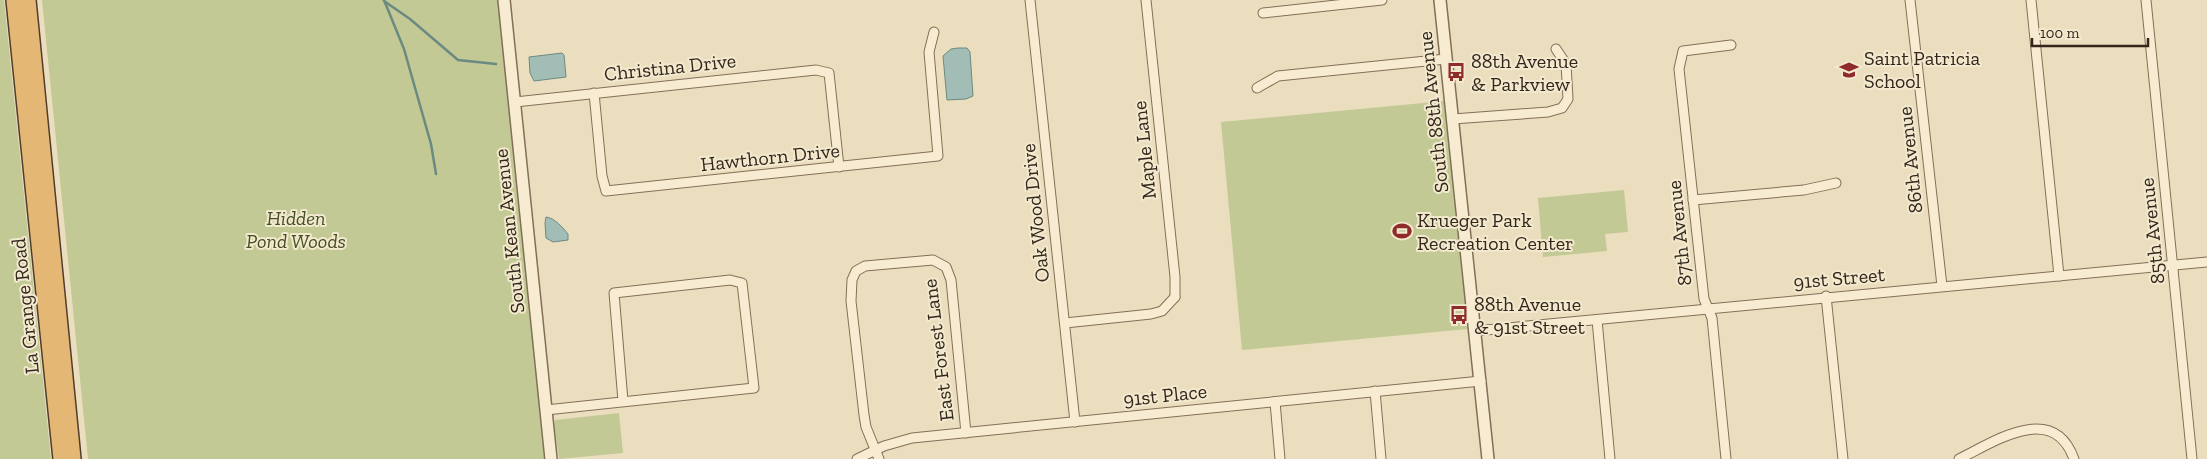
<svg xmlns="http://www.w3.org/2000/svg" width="2207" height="459" font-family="'Zilla Slab',serif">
<rect width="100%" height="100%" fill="#ebdebf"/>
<g fill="#c2c994">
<path d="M0,0H4L51,459H0Z"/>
<path d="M42,0H504L550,459H88Z"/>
<path d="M1444,101L1468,329L1242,350L1221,122Z"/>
<path d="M1624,190L1628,232L1605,234L1607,251L1543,257L1538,198Z"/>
<path d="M619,413L623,453L559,459L554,424L555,420Z"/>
</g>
<g fill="#a2bdb5" stroke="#6a8a82">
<path d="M958,48H967L970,52L973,96L966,99L947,100L943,56L951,49Z"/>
<path d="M562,53L564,55L566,77L534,81L530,73L529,57Z"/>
<path d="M546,217C555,218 563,228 568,234V240L553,242L546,238L545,223Z"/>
</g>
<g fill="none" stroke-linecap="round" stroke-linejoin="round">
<g stroke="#6a8a82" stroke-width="2.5">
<path d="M384,0L404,49L431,144L436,174"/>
<path d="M384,1L410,19L458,60L496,64"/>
</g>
<g stroke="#836f58" stroke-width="11">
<g id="minor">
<path d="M1030,0L1075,422"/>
<path d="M1146,0L1175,277V297"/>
<path d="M1910,0L1942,286"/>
<path d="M2031,0L2059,276"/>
<path d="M2146,0L2192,459"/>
<path d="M1263,13L1382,0"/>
<path d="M1257,88L1278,76L1446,59"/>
<path d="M594,93L602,176L606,191L938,156L929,52L934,32"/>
<path d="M515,102L816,70L829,73L839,167"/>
<path d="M1453,119L1548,112L1562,108L1568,99L1566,64L1556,49"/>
<path d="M1693,200L1804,190L1836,183"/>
<path d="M1826,296L1843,459"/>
<path d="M1597,320L1610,459"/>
<path d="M1065,323L1151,314L1162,311L1175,297"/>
<path d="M1475,331L2207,262"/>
<path d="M1375,391L1381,459"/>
<path d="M1275,402L1280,459"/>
<path d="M546,410L754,388L742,283L730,280L614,293L623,401"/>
<path d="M857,459L884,446L912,438L1481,381"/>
<path d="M879,459L866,427L864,415L851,301L852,280L856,271L865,266L933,260L946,267L951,280L966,433"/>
<path d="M1726,459L1712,318L1704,299L1679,69L1683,51L1731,45"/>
<path d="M1959,459C1994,442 2053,401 2074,459"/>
</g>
</g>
<g stroke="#836f58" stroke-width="14">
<g id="tertiary">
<path d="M504,0L551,459"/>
<path d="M1440,0L1488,459"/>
</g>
</g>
<g stroke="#513d2d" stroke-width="18">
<g id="trunk">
<path d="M14,0L61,459"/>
<path d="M28,0L73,459"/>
</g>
</g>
<use href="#minor" stroke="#f7ecd1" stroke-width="9"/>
<use href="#tertiary" stroke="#f7ecd1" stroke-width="11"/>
<use href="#trunk" stroke="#e4b874" stroke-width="15"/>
</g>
<defs>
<g id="school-bare" transform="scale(1.5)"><path d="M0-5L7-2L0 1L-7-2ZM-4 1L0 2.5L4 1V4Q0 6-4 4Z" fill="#8f2b2b" stroke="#f3e9ce" stroke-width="2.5" paint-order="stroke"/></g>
<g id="bus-bare" transform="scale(1.5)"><path d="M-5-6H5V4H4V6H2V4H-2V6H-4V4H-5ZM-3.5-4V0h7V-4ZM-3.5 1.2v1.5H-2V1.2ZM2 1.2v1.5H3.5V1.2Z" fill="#8f2b2b" stroke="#f3e9ce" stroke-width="2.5" paint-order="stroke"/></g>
<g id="stadium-bare" transform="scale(1.5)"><path d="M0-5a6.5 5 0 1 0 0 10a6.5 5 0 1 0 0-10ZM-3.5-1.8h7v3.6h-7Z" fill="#8f2b2b" stroke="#f3e9ce" stroke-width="2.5" paint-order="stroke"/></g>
</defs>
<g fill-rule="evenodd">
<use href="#school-bare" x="1849" y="70"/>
<use href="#bus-bare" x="1456" y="72"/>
<use href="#stadium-bare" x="1402" y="231"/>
<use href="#bus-bare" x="1459" y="315"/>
</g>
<g text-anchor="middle" stroke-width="4" stroke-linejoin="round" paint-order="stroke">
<g font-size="20" fill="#33271c" stroke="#f3e9ce" text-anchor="start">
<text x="1864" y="65">Saint Patricia<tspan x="1864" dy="23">School</tspan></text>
<text x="1471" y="68">88th Avenue<tspan x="1471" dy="23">&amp; Parkview</tspan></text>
<text x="1417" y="227">Krueger Park<tspan x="1417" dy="23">Recreation Center</tspan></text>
<text x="1474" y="311">88th Avenue<tspan x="1474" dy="23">&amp; 91st Street</tspan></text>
</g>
<g font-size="20" fill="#33271c" stroke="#f3e9ce">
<text transform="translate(670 67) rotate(-6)" y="7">Christina Drive</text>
<text transform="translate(1433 112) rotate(-96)" y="7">South 88th Avenue</text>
<text transform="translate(1144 150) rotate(-96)" y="7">Maple Lane</text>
<text transform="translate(770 157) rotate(-6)" y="7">Hawthorn Drive</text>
<text transform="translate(1910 160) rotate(-96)" y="7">86th Avenue</text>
<text transform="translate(1035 213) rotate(-96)" y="7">Oak Wood Drive</text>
<text transform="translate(509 231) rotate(-96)" y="7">South Kean Avenue</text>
<text transform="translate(2152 231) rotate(-96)" y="7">85th Avenue</text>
<text transform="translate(1679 233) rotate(-96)" y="7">87th Avenue</text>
<text transform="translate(1839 278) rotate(-5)" y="7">91st Street</text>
<text transform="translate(25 306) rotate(-96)" y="7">La Grange Road</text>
<text transform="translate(938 350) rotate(-97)" y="7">East Forest Lane</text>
<text transform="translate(1165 395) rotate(-6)" y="7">91st Place</text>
</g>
<g font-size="20" font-style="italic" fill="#444f23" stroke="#f3e9ce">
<text x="296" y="225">Hidden<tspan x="296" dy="23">Pond Woods</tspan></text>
</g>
</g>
<path d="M2032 38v8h116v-8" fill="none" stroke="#33271c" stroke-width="2.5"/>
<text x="2040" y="38" font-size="15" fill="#33271c" stroke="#f3e9ce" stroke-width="4" paint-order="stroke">100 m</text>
</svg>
